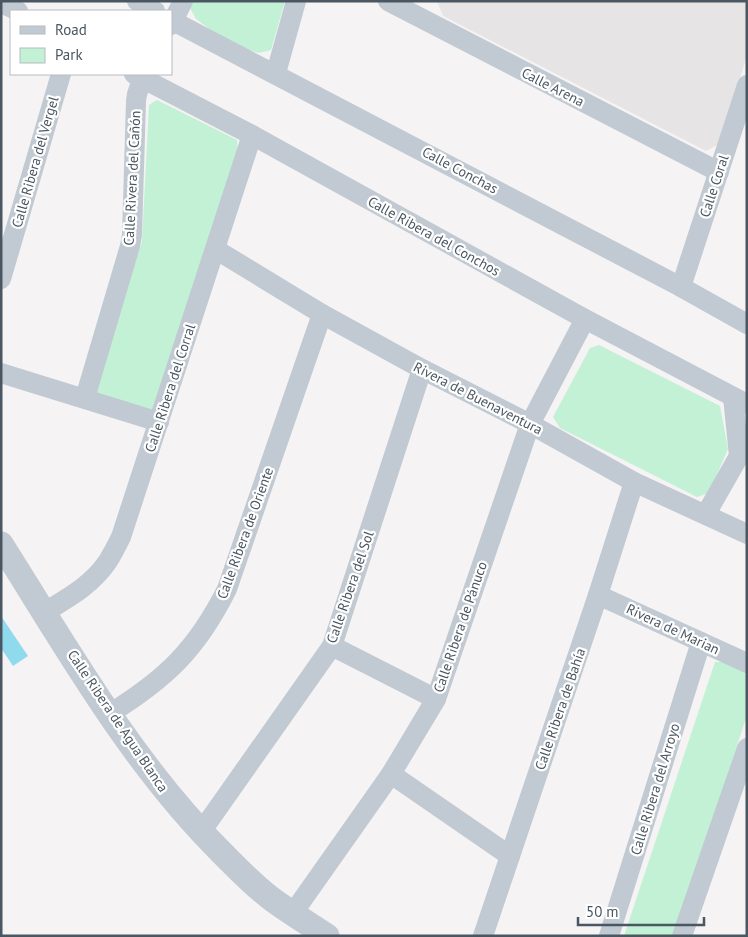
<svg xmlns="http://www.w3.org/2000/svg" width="748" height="937" font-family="'PT Sans',sans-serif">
<rect width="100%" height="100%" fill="#f5f3f3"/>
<path fill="#e6e4e5" d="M437,1H747V55L721,143L706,151L443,16Z"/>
<g fill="#c3f1d5">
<path d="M192,1H285L271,50L259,53L249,50L216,34L196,19L189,6Z"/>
<path d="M157,100L237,140L238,152L158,412L104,400L95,391L142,241L149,105Z"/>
<path d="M599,345L720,406L728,449L709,493L697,497L560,428L553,417L590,348Z"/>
<path d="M715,662H723L747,671V715L675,936H624Z"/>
</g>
<path fill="#90daee" d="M1,616L28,656L13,666L1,648Z"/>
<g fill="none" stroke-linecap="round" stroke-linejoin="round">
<g stroke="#c1cad2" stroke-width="20">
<path d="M137,1L155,11"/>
<path d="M388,1L719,172"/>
<path d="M1,3L18,11"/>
<path d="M171,20L681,287L747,324"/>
<path d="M171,25L183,1"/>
<path d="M276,73L296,1"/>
<path d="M134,74L252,135L585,319L747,404"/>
<path d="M215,249L322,314L422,369L530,424L634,482L747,534"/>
<path d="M1,279L61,74"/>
<path d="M681,287L747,85"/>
<path d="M1,373L159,422"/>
<path d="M733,397L739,456"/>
<path d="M85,398L130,246L132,235L136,101L137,94L144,74"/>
<path d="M706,514L739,456L747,449"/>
<path d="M598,595L747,663"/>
<path d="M45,612C68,598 92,585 108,561C113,553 117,545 121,537L252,135"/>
<path d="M332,646L436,699"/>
<path d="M109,714C166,679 197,649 227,589L322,314"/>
<path d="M391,774L510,856"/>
<path d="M201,832L332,646L422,369"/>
<path d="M293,913L391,774L436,699L530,424L585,319"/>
<path d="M483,936L598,595L634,482"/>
<path d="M609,936L701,642"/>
<path d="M682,936L747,748"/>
</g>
<path stroke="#c1cad2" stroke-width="25" d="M1,544C69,651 132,764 223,854C239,870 255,887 273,900C291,913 309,924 327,936"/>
</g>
<g text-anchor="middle" stroke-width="4.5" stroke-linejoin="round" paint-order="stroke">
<g font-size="14" fill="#4a5661" stroke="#fff">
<text transform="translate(553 87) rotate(27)" y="5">Calle Arena</text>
<text transform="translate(35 162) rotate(-74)" y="5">Calle Ribera del Vergel</text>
<text transform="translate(460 170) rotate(28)" y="5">Calle Conchas</text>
<text transform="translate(132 178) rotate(-87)" y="5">Calle Rivera del Cañón</text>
<text transform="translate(714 186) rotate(-72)" y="5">Calle Coral</text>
<text transform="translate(434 236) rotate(29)" y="5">Calle Ribera del Conchos</text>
<text transform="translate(170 388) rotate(-72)" y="5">Calle Ribera del Corral</text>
<text transform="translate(478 398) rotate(27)" y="5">Rivera de Buenaventura</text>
<text transform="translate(245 533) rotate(-70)" y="5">Calle Ribera de Oriente</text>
<text transform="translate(350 587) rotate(-71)" y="5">Calle Ribera del Sol</text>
<text transform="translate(460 627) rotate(-71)" y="5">Calle Ribera de Pánuco</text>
<text transform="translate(673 629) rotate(25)" y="5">Rivera de Marian</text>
<text transform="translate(560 709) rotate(-71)" y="5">Calle Ribera de Bahía</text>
<text transform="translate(118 721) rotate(56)" y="5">Calle Ribera de Agua Blanca</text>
<text transform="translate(655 789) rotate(-73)" y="5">Calle Ribera del Arroyo</text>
</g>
</g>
<rect width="748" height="937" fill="none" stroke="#4a5661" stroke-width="5"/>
<rect x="10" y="10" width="162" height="65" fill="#ffffff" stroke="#b7bbc0"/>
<rect x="20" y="26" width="25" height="8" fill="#c1cad2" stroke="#b7bbc0"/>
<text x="55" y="35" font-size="15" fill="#4a5661">Road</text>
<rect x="20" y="48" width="25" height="15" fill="#c3f1d5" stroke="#b7bbc0"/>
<text x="55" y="60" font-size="15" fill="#4a5661">Park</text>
<path d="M578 917v8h126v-8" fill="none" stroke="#4a5661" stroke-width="2.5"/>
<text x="586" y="917" font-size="15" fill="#4a5661" stroke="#ffffff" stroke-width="4" paint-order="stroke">50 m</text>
</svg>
